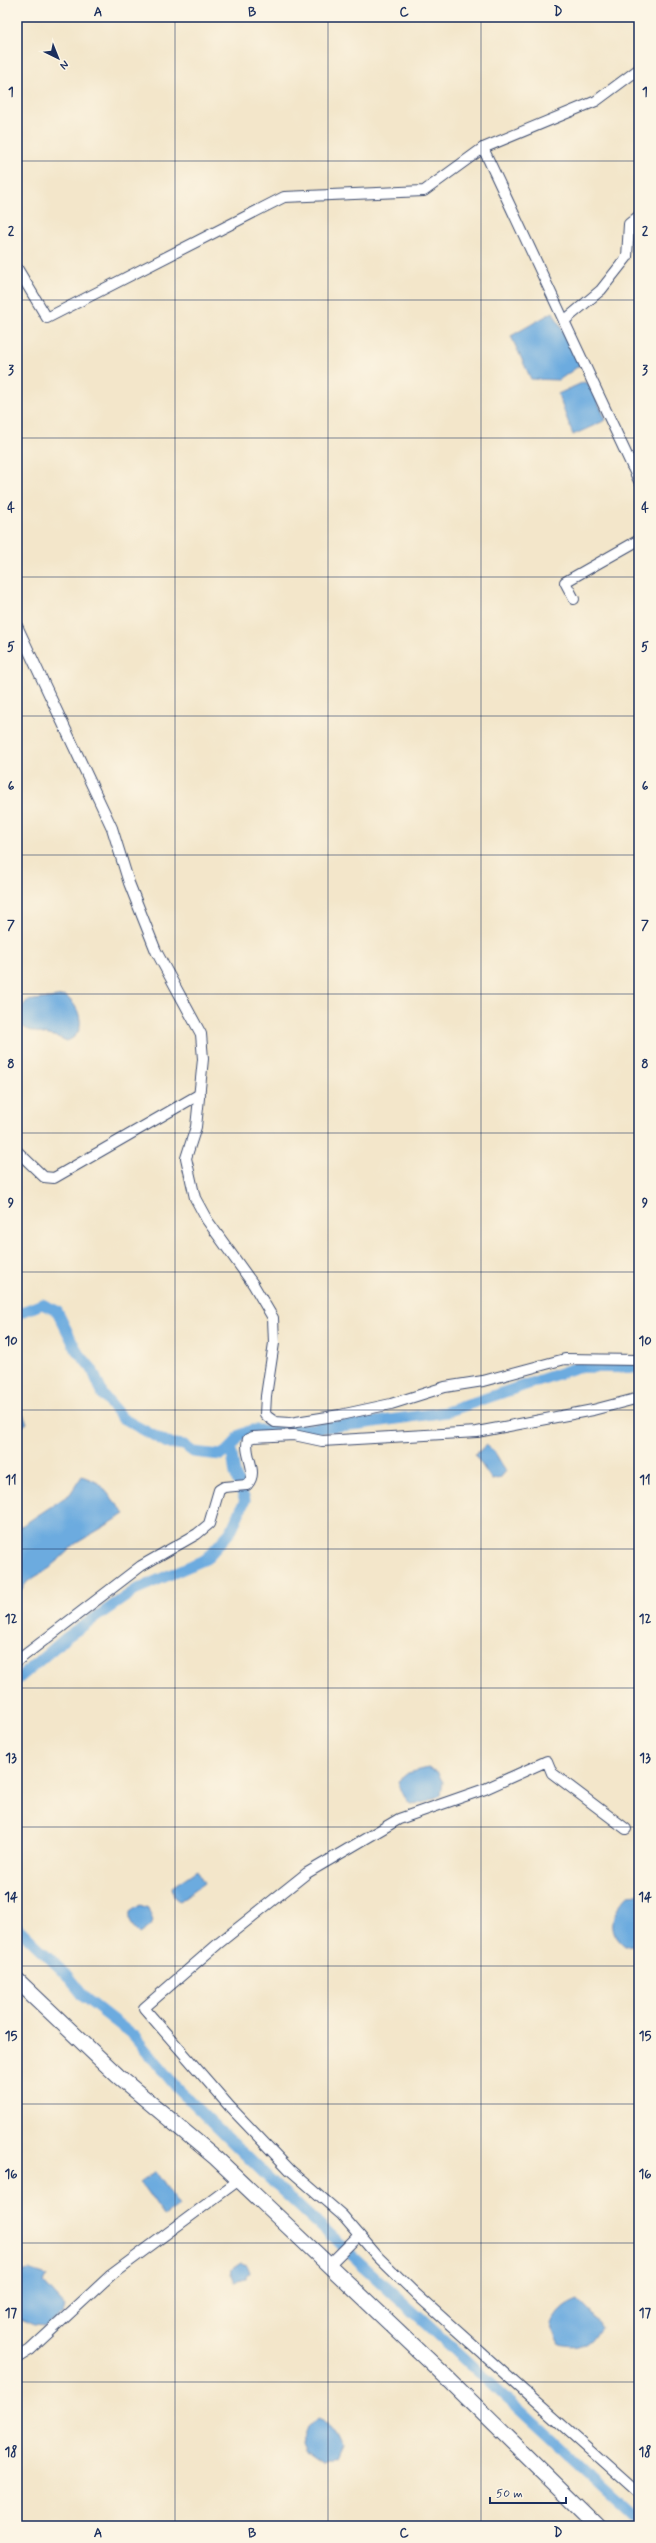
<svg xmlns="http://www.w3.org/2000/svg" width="656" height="2543" font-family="Mynerve,sans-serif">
<rect width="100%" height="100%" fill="#fcf5e5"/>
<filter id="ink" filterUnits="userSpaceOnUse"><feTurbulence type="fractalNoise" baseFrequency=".025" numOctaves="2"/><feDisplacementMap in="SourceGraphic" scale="8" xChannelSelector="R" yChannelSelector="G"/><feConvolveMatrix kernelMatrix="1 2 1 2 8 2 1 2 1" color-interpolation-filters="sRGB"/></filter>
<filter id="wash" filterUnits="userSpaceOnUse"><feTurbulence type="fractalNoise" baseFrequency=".012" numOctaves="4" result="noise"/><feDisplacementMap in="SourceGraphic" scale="16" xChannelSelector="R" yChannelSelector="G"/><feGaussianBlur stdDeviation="0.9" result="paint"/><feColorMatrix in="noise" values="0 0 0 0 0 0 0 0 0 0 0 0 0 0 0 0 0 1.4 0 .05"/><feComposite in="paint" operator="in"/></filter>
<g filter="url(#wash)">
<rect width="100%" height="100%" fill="#f3e6ca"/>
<g fill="#6cabdf" stroke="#446d9e">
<path d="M553,312L580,365L559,380L531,379L511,336Z"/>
<path d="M584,382L590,385L606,420L573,435L558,394Z"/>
<path d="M65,996C80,1005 89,1033 67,1041C50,1032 32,1036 18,1023L17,1013L27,1001Z"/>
<path d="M17,1403L27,1423L17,1430Z"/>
<path d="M486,1445L494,1451L506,1471L500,1478L492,1480L475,1455Z"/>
<path d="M82,1476L99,1483L125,1514L75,1544L50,1568L28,1581L17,1595V1529L70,1494Z"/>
<path d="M428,1768L438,1772L443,1782L441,1795L423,1803L410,1804L402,1793L398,1781L408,1773Z"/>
<path d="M197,1870L204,1883L179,1901L174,1897L172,1887Z"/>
<path d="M639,1894V1944L625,1946C605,1930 612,1912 628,1895Z"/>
<path d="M140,1905L148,1908L153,1921L151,1926L140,1934C133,1927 129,1923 130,1912Z"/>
<path d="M155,2171L179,2205L164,2216L140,2182Z"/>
<path d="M241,2263L247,2265L250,2272L246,2279L234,2282L231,2275L232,2269Z"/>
<path d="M29,2270L47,2276L44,2283L65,2306L63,2313L46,2326L35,2325L17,2318V2273Z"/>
<path d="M578,2299L589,2310L601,2328C589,2344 580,2350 560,2345L551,2325C556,2311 565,2304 578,2299Z"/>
<path d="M317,2418C329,2422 338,2434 342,2446L336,2459L321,2464L305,2453L301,2444L307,2428Z"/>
</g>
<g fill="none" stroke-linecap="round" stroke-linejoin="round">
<g stroke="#6cabdf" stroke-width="11">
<path d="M17,1314L42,1304L57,1311L77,1351L92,1369L103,1395L122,1418L167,1443L184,1445L193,1452L221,1455L231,1448L240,1435L251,1430H296L361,1424L446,1412L578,1367L639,1368"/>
<path d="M17,1680L67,1637L137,1589L206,1559L231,1531L245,1500L235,1474L231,1448"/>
<path d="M17,1927L65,1973L85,1998L134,2036L177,2088L278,2187L639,2520"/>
</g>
</g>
</g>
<g filter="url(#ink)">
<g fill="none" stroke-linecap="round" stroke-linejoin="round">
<g stroke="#3b4a6e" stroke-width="12">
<g id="street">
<path d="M483,148L632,466L639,465"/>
<path d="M17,268L47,318L284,197L424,191L483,148L596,101L639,69"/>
<path d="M564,321L601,290L627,257L629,224L639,216"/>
<path d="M632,466L639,481"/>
<path d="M574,599L565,582L639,540"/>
<path d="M17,626L112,828L129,883L156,951L201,1034L203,1059L196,1127L186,1158L195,1198L207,1220L253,1284L273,1318L274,1343L266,1396L265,1414L268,1417L275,1422L290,1423L340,1415L391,1404L445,1387L483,1381L565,1359L639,1360"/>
<path d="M17,1151L44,1177L54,1178L200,1094"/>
<path d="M17,1661L141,1566L197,1534L209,1524L219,1490L224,1487L247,1485C260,1471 243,1456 248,1439L253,1437L294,1435L322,1441L477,1432L593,1410L639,1398"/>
<path d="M626,1829L552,1773L547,1761L485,1789L399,1819L307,1873L219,1943L144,2008L230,2107L290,2170L342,2215L378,2257L417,2295L639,2494"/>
<path d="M329,2265L359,2235"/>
<path d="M17,2358L30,2350L111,2275L239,2180"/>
</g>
</g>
<g stroke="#3b4a6e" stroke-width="17">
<path id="secondary" d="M17,1980L118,2076L216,2158L438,2369L598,2526"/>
</g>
<use href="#street" stroke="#fff" stroke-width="10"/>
<use href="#secondary" stroke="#fff" stroke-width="15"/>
</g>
</g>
<path fill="none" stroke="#1b2f5e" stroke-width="1" stroke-opacity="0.55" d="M175,17V2526M328,17V2526M481,17V2526M17,161H639M17,300H639M17,438H639M17,577H639M17,716H639M17,855H639M17,994H639M17,1133H639M17,1272H639M17,1410H639M17,1549H639M17,1688H639M17,1827H639M17,1966H639M17,2104H639M17,2243H639M17,2382H639"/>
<rect width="656" height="2543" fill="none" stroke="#fcf5e5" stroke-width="44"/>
<g transform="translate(58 58) rotate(137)" stroke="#fcf5e5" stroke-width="3" paint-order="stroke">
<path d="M0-3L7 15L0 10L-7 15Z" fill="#1b2f5e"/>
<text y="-6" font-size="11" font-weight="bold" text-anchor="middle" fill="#1b2f5e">N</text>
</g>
<path d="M490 2497v6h76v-6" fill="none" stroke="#1b2f5e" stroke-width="2"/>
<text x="496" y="2497" font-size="12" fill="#1b2f5e" stroke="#fcf5e5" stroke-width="3" paint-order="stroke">50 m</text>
<rect x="22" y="22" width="612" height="2499" fill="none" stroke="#1b2f5e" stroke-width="1.5"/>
<g font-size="13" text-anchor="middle" font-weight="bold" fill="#1b2f5e">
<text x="98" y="16">A</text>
<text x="252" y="16">B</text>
<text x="404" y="16">C</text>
<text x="558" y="16">D</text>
<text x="11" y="96">1</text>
<text x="645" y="96">1</text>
<text x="11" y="235">2</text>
<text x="645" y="235">2</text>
<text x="11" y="374">3</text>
<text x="645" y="374">3</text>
<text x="11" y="512">4</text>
<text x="645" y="512">4</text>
<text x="11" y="651">5</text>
<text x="645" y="651">5</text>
<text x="11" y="790">6</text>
<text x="645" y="790">6</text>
<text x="11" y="929">7</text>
<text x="645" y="929">7</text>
<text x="11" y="1068">8</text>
<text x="645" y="1068">8</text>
<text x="11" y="1207">9</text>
<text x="645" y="1207">9</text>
<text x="11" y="1345">10</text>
<text x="645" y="1345">10</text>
<text x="11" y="1484">11</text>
<text x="645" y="1484">11</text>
<text x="11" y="1623">12</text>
<text x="645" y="1623">12</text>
<text x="11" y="1762">13</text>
<text x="645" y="1762">13</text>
<text x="11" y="1901">14</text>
<text x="645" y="1901">14</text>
<text x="11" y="2040">15</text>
<text x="645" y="2040">15</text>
<text x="11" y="2178">16</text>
<text x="645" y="2178">16</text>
<text x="11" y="2317">17</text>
<text x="645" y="2317">17</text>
<text x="11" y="2456">18</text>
<text x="645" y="2456">18</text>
<text x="98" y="2537">A</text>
<text x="252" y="2537">B</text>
<text x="404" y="2537">C</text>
<text x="558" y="2537">D</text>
</g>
</svg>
